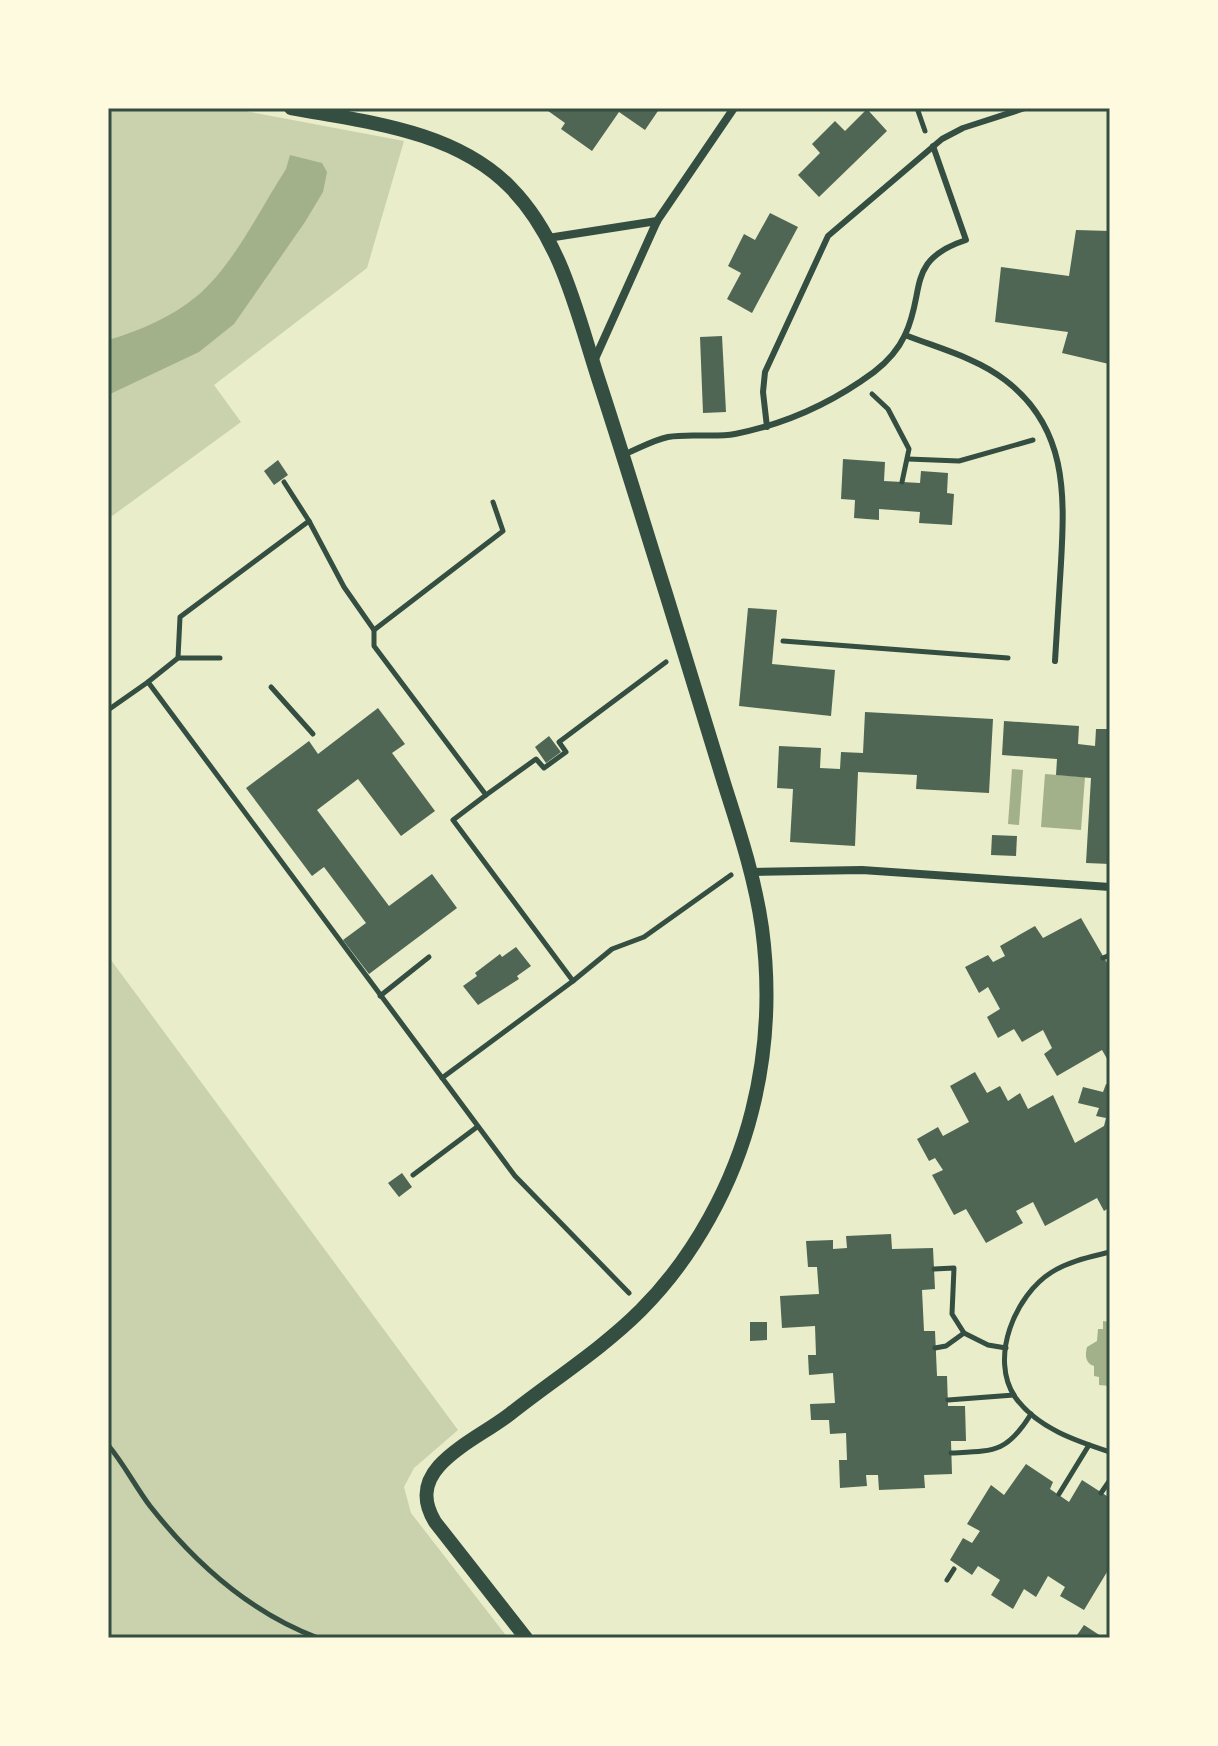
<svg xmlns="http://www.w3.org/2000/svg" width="1218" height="1746" font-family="'Sofia Sans Condensed',sans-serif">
<rect width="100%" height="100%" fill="#e9edc9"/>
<g fill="#cad2ad">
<path d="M108,108H229L404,141L367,268L214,385L241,422L108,519Z"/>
<path d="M108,956L458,1430L414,1468L404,1487L411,1513L508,1638H108Z"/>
</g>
<g fill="#a3b18a">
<path d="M290,155L322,163L327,172L323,192L305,222L234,324L199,352L108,395V340C139,331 172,317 197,296C233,266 260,209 286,169Z"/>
<path d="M1012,769L1023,770L1019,825L1008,824Z"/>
<path d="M1045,774L1085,777L1081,830L1041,827Z"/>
<path d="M1103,1321L1110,1322V1386L1099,1385V1377L1094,1376V1366C1085,1363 1085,1355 1087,1347L1097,1341L1098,1329H1103Z"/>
</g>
<g fill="#4f6655">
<path d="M544,108H660L645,130L619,112L592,151L561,129L565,123Z"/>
<path d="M867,109L887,131L819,197L798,175L820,153L812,144L835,121L845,131Z"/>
<path d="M770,213L798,227L752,313L727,299L741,273L728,266L744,234L755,240Z"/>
<path d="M1076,230L1110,231L1109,364L1062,353L1068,332L995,322L1001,267L1069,276Z"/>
<path d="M722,336L726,412L703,413L700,337Z"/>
<path d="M843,459L885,462L884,481L920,483L921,471L948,473L947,493L954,494L952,525L919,523L920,512L879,509V520L854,518L855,500L841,499Z"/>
<path d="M278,460L288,475L274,485L264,471Z"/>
<path d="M748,608L777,610L772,664L835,670L831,716L739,706Z"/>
<path d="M378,708L405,744L392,753L435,811L401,836L358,779L317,810L389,906L432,874L457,908L369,974L343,940L366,923L324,867L312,876L246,788L309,741L318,754Z"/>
<path d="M865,712L993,719L989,793L916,789L917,775L858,772L855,846L790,842L793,789L777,788L779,746L821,748L820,768L840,769L841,752L863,753Z"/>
<path d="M1004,721L1079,726L1078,744L1095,746L1096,729H1110V864L1086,863L1091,778L1056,775L1057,759L1002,755Z"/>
<path d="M549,736L561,752L546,763L535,747Z"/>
<path d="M992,835L1017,836L1016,856L991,855Z"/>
<path d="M1081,918L1110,968V1064L1102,1050L1057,1076L1044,1054L1052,1048L1043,1030L1022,1042L1014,1029L998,1038L987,1017L1000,1009L988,987L979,993L965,967L988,955L993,962L1005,956L1000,946L1035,926L1043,938Z"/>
<path d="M516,947L531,966L517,976L519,979L478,1005L463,986L477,976L475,973L500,954L502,957Z"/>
<path d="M975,1072L987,1093L1000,1086L1008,1101L1020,1093L1028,1109L1053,1095L1075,1143L1104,1126L1106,1118L1096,1116L1099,1108L1078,1103L1083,1087L1103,1092L1106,1084L1110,1085V1207L1104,1211L1097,1198L1045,1226L1033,1202L1016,1211L1023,1223L986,1243L966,1209L954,1215L932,1175L943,1170L935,1158L929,1161L917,1139L938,1127L943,1136L969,1122L950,1086Z"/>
<path d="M402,1173L412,1187L399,1197L388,1183Z"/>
<path d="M891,1234L892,1249L933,1248L935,1289L922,1290L924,1331H935L937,1376H947L948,1406H965L966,1441H951L952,1474L924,1475L925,1488L879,1490L878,1475H866L867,1486L840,1488L839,1460H847L846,1433L830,1434L829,1420H811L810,1404L835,1403L833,1373L809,1375L808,1355H816L815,1326L782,1328L780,1296L819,1294L817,1267H808L806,1241L833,1240V1249L847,1248L846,1236Z"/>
<path d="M750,1322H767V1340L750,1341Z"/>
<path d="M1026,1464L1053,1482L1050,1489L1069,1502L1082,1480L1110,1498V1567L1084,1610L1060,1596L1065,1587L1048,1576L1036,1597L1024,1589L1013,1609L991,1595L1000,1580L978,1566L972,1575L950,1560L963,1538L972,1543L980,1531L967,1524L991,1485L1004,1495Z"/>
<path d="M1084,1625L1104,1638H1075Z"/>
</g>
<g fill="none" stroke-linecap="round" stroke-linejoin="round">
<g stroke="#344e41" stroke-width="5">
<path d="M917,108L925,131"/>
<path d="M872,394L888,409L909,449L902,482"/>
<path d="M908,459L959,461L1033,440"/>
<path d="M309,521L344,587L374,630V646L486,795L453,820L573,981L612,949L644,937L731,875"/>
<path d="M374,630L503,531L493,502"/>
<path d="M783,641L1008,658"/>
<path d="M178,658L180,617L309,521L284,482"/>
<path d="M220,658H178L148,682L515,1176L629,1293"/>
<path d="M271,687L313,734"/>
<path d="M108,710L148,682"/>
<path d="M486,795L536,759L544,768L566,752L559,742L666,662"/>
<path d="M1103,958L1110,955"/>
<path d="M380,996L429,957"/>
<path d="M442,1078L573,981"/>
<path d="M413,1175L477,1127"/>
<path d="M1110,1252C1090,1257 1069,1261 1052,1272C1015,1295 989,1358 1015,1397C1037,1428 1076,1441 1110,1452"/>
<path d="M934,1269L954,1268L952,1314L964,1333"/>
<path d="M935,1348L946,1346L964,1333L988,1345L1006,1348"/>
<path d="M948,1400L1014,1395"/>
<path d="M108,1445C124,1464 135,1486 150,1506C194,1562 251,1613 318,1638"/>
<path d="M951,1453C994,1451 1007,1453 1031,1414"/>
<path d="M1101,1493L1110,1480"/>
<path d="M1059,1494L1089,1445"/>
<path d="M947,1580L954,1569"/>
</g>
<g stroke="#344e41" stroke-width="6">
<path d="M905,335C938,348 977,358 1005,380C1067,427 1065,493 1061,563C1059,596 1057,629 1055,661"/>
<path d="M767,427L763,392L765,372L828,236L942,139L963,128L1025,108"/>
<path d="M623,455C638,449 653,440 668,437C690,433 713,438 735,434C786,424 832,403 874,372C887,362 898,350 905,335C926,291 905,260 966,240L933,146"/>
</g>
<g stroke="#344e41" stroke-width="8">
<path d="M548,238L657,221"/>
<path d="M594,361L657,221L734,108"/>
<path d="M751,872L862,870L1110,887"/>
</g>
<path stroke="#344e41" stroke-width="14" d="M291,108C366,122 455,130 511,188C561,239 577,313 598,378C622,451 644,524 667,597C686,659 705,721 724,783C739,830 755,878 762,928C770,988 767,1052 752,1111C734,1183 694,1257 641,1310C602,1349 553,1380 510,1414C488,1431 458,1445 439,1466C423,1484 423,1502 435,1522L526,1638"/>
</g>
<rect width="1218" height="1746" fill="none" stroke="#fefae0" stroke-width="220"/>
<rect x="110" y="110" width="998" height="1526" fill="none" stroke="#344e41" stroke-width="3"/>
</svg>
